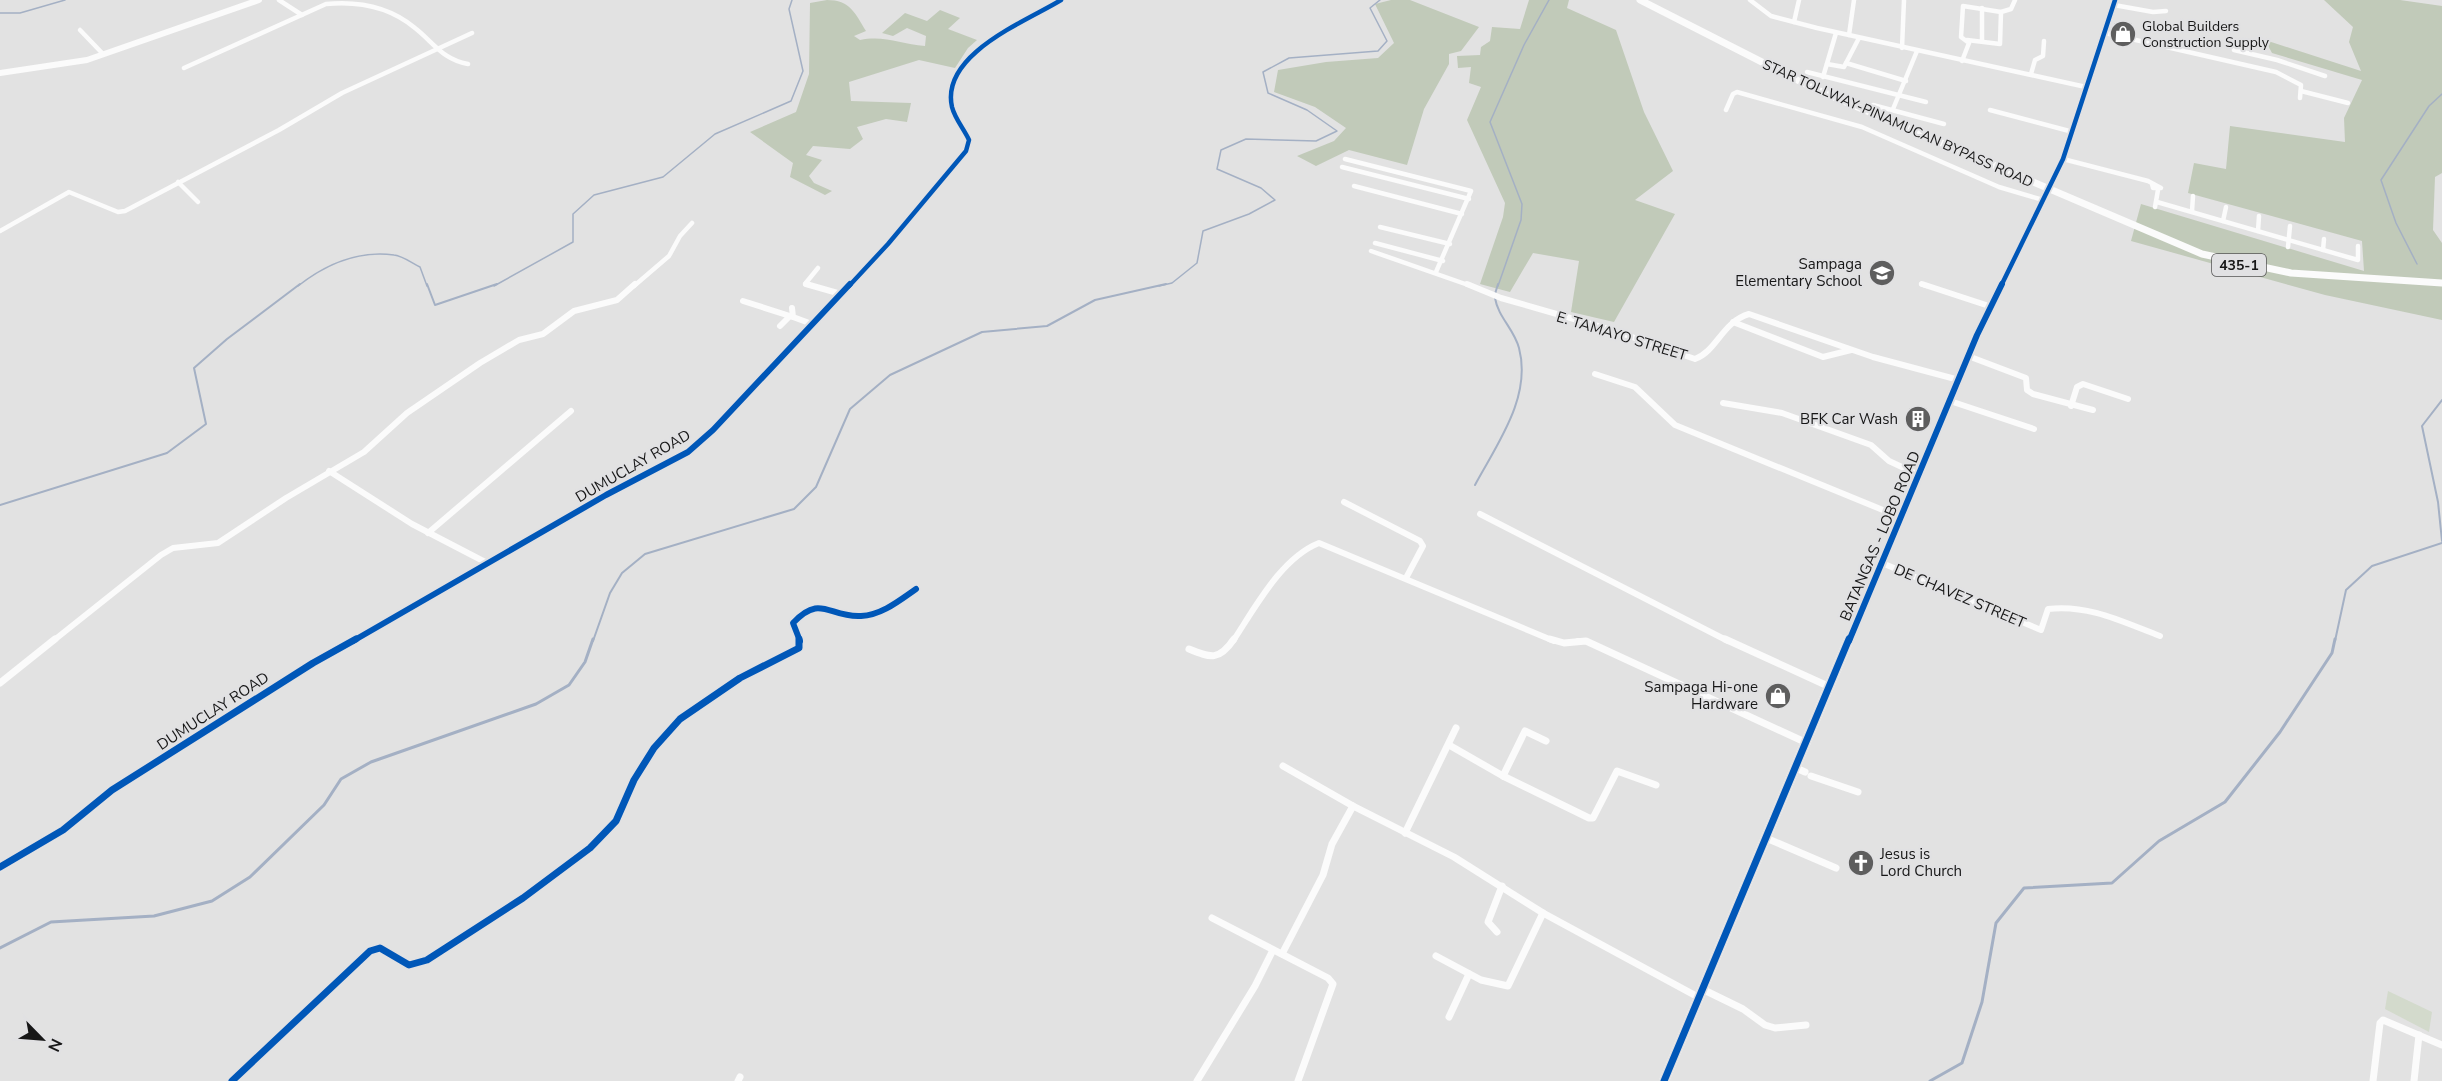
<svg xmlns="http://www.w3.org/2000/svg" width="2442" height="1081" font-family="'Nunito Sans',sans-serif">
<rect width="100%" height="100%" fill="#e2e2e2"/>
<path fill="#d3dacc" d="M2388,991L2432,1012L2429,1032L2385,1009Z"/>
<g fill="#c1cab9">
<path d="M827,0C850,0 855,13 866,31L854,36L860,40C884,35 901,44 925,46L926,36L907,28L893,36L882,33L905,13L927,21L940,10L960,18L948,29L977,40L968,48L955,68L919,60L849,82L851,101L911,103L907,122L886,119L857,127L863,139L850,149L813,146L806,155L822,160L809,176L814,183L832,191L825,195L790,177L793,163L750,132L796,112L809,74L810,3Z"/>
<path d="M1391,0H1410L1479,27L1461,51L1449,54V64L1424,109L1407,165L1349,150L1316,166L1297,156L1334,141L1346,128L1315,107L1274,92L1278,70L1326,62L1378,58L1394,43L1375,4Z"/>
<path d="M1529,0H1569L1567,8L1616,30L1644,112L1673,171L1635,200L1675,214L1614,322L1571,312L1579,261L1533,253L1510,292L1480,284L1503,217L1505,203L1467,120L1481,87L1469,83L1471,67L1458,68L1457,56L1480,55L1481,47L1490,41L1492,27L1520,29Z"/>
<path d="M2324,0H2400L2442,6V173L2435,177L2433,230L2442,243V320L2325,295L2131,241L2141,204L2364,271L2362,241L2188,193L2194,163L2226,169L2230,126L2345,142L2344,118L2362,80L2272,53L2265,40L2361,71L2349,42L2353,27Z"/>
</g>
<g fill="none" stroke-linecap="round" stroke-linejoin="round">
<g stroke="#a4b0c4" stroke-width="1.5">
<path d="M0,13H20L65,0"/>
<path d="M2417,264L2396,223L2381,180L2429,106L2442,94"/>
<path d="M298,286C326,264 357,250 394,255C403,256 412,263 420,267L427,286"/>
<path d="M494,286L573,242V214L594,195L663,177L715,134L791,101L803,71L789,9L792,0"/>
<path d="M1159,286L1172,283L1197,263L1203,231L1249,214L1275,200L1261,188L1217,169L1221,150L1246,139L1316,141L1337,131L1307,110L1268,93L1263,72L1289,58L1378,51L1387,41L1370,8L1380,0"/>
<path d="M1498,286L1521,220L1522,204L1490,122L1524,45L1549,0"/>
</g>
<g stroke="#a4b0c4" stroke-width="2">
<path d="M427,284L435,305L497,284"/>
<path d="M1495,294L1498,284"/>
<path d="M2442,400L2422,426L2438,502L2442,541"/>
<path d="M1475,485C1497,444 1532,397 1519,348C1514,329 1498,317 1495,298"/>
<path d="M0,505L167,453L206,424L194,368L227,339L300,284"/>
<path d="M593,641L610,593L622,573L645,554L794,509L816,487L850,409L890,375L982,332L1047,326L1095,300L1166,284"/>
<path d="M2335,641L2346,590L2372,566L2442,543"/>
</g>
<g stroke="#a4b0c4" stroke-width="3">
<path d="M0,948L51,922L154,916L212,901L250,877L324,805L341,779L371,762L536,704L569,685L585,662L593,639"/>
<path d="M1930,1081L1962,1063L1982,1002L1996,923L2024,888L2112,883L2159,841L2225,802L2280,732L2332,653L2335,639"/>
</g>
<g stroke="#fbfbfb" stroke-width="4.5">
<path d="M279,0L302,15"/>
<path d="M1750,0L1771,16L1817,28L2086,87"/>
<path d="M2114,5L2153,12L2166,11"/>
<path d="M1982,8V41"/>
<path d="M1794,22L1799,0"/>
<path d="M80,30L103,54"/>
<path d="M2105,33L2276,72L2301,85L2300,98"/>
<path d="M1849,35L1854,0"/>
<path d="M1859,38L1846,63L1906,81"/>
<path d="M1967,40L2000,44L2001,12"/>
<path d="M1902,48L1904,0"/>
<path d="M2234,50L2277,60L2325,76"/>
<path d="M1962,61L1969,43L1961,37L1963,6L2001,12L2011,9L2015,0"/>
<path d="M1827,64L1844,67L1846,63"/>
<path d="M184,68L326,4C358,1 390,7 415,28C434,43 442,59 468,64"/>
<path d="M1807,72L1926,102"/>
<path d="M2031,74L2035,60L2043,56L2044,41"/>
<path d="M1823,77L1836,33"/>
<path d="M2301,91L2348,103"/>
<path d="M1893,109L1917,51"/>
<path d="M1726,110L1733,94L1737,92L1862,127L1999,187L2043,200"/>
<path d="M1863,110L1873,105L1944,124"/>
<path d="M1990,110L2073,132"/>
<path d="M1345,159L1471,191L1436,272"/>
<path d="M2063,159L2148,181L2161,188H2153L2152,184"/>
<path d="M1342,167L1469,199"/>
<path d="M178,182L198,202"/>
<path d="M1354,186L1462,214"/>
<path d="M2157,202L2358,260V246"/>
<path d="M2155,207L2158,190"/>
<path d="M2192,211L2193,196"/>
<path d="M2223,221L2226,207"/>
<path d="M1380,227L1450,244"/>
<path d="M0,231L69,192L118,212L125,211L279,130L342,93L472,33"/>
<path d="M2258,231L2259,216"/>
<path d="M1375,243L1443,261"/>
<path d="M2288,247L2290,226"/>
<path d="M2323,250L2324,239"/>
<path d="M1371,251L1471,286"/>
<path d="M1921,284L1927,286"/>
<path d="M634,286L669,256L680,236L692,223"/>
<path d="M812,286L805,284L818,268"/>
</g>
<g stroke="#fbfbfb" stroke-width="6">
<path d="M806,284L841,294"/>
<path d="M1467,284L1501,298L1612,330L1695,359C1717,351 1722,322 1749,314L1873,357L1959,380"/>
<path d="M1922,284L1989,306"/>
<path d="M743,301L793,317"/>
<path d="M792,308L793,317L812,324"/>
<path d="M1733,322L1823,357L1851,350"/>
<path d="M780,326L789,317"/>
<path d="M1968,356L2026,378L2027,390L2033,394L2093,410"/>
<path d="M1595,374L1635,387L1675,425L1900,517"/>
<path d="M1950,401L2034,429"/>
<path d="M1723,403L1782,413L1871,445L1889,461L1919,475"/>
<path d="M2071,406L2077,387L2083,384L2128,399"/>
<path d="M329,471L412,524L489,564"/>
<path d="M1344,502L1420,541L1423,546L1406,578"/>
<path d="M1480,514L1728,641"/>
<path d="M428,533L571,411"/>
<path d="M1882,563L2041,630L2048,609C2088,604 2123,622 2160,636"/>
<path d="M53,641L161,555L173,548L218,543L286,498L364,452L407,413L480,363L519,340L543,334L574,311L617,300L635,284"/>
<path d="M800,641L793,623C821,593 829,618 861,616C882,615 900,600 916,589"/>
<path d="M1233,641C1255,608 1281,558 1319,543L1554,641"/>
<path d="M1578,641H1584"/>
</g>
<g stroke="#fbfbfb" stroke-width="7">
<path d="M1550,639L1564,643L1586,641L1807,743"/>
<path d="M1725,639L1830,687"/>
<path d="M1189,649C1211,658 1219,661 1234,639"/>
<path d="M0,683L55,639"/>
<path d="M1449,745L1503,776L1589,818H1593L1617,771L1656,785"/>
<path d="M1283,766L1353,806L1454,857L1543,913L1698,997"/>
<path d="M1796,768L1805,772"/>
<path d="M1503,776L1525,731L1546,741"/>
<path d="M1811,776L1858,792"/>
<path d="M1405,833L1456,728"/>
<path d="M1766,838L1836,868"/>
<path d="M1212,918L1328,978L1333,984L1298,1081"/>
<path d="M1497,932L1488,922L1502,886"/>
<path d="M1282,954L1323,875L1332,844L1353,806"/>
<path d="M1436,956L1481,980L1508,986L1543,913"/>
<path d="M1702,989L1743,1009L1765,1025L1775,1028L1806,1025"/>
<path d="M1449,1017L1469,974"/>
<path d="M232,1081L370,951L380,948L409,965L427,960L523,898L590,848L616,821L634,780L654,748L680,719L740,678L799,648V639"/>
<path d="M738,1081L740,1077"/>
<path d="M1197,1081L1255,986L1273,950"/>
<path d="M2373,1081L2380,1023L2383,1020L2442,1045"/>
<path d="M2414,1081L2419,1035"/>
</g>
<g stroke="#fbfbfb" stroke-width="6">
<path d="M0,73L87,60L259,0"/>
<path d="M849,286L888,244L966,151L969,140C964,129 955,119 952,107C940,54 1027,21 1061,0"/>
</g>
<path stroke="#fbfbfb" stroke-width="7" d="M353,641L606,495L688,452L713,430L850,284"/>
<path stroke="#fbfbfb" stroke-width="9" d="M0,867L63,830L112,790L313,663L356,639"/>
<g stroke="#fbfbfb" stroke-width="7">
<path d="M1640,0L1813,88L2202,254L2291,273L2442,283"/>
<path d="M2001,286L2063,159L2115,0"/>
</g>
<path stroke="#fbfbfb" stroke-width="8" d="M1849,641L1977,335L2002,284"/>
<path stroke="#fbfbfb" stroke-width="10" d="M1664,1081L1849,639"/>
<g stroke="#e1e1e3" stroke-width="8">
<g id="cycleway-far2">
<path d="M849,286L888,244L966,151L969,140C964,129 955,119 952,107C940,54 1027,21 1061,0"/>
<path d="M2001,286L2063,159L2115,0"/>
</g>
</g>
<g stroke="#e1e1e3" stroke-width="10">
<g id="cycleway-far1">
<path d="M353,641L606,495L688,452L713,430L850,284"/>
<path d="M800,641L793,623C821,593 829,618 861,616C882,615 900,600 916,589"/>
<path d="M1849,641L1977,335L2002,284"/>
</g>
</g>
<g stroke="#e1e1e3" stroke-width="10">
<g id="cycleway">
<path d="M0,867L63,830L112,790L313,663L356,639"/>
<path d="M232,1081L370,951L380,948L409,965L427,960L523,898L590,848L616,821L634,780L654,748L680,719L740,678L799,648V639"/>
<path d="M1664,1081L1849,639"/>
</g>
</g>
<use href="#cycleway-far2" stroke="#0057b8" stroke-width="4.5"/>
<use href="#cycleway-far1" stroke="#0057b8" stroke-width="6"/>
<use href="#cycleway" stroke="#0057b8" stroke-width="7"/>
</g>
<defs>
<g id="shop-disc" transform="scale(1.35)"><circle r="9.5" fill="#5e5e5e" stroke="#e1e1e3"/><path d="M-5-2.5h2.3a2.7 3.5 0 0 1 5.4 0H5L5.5 6h-11ZM-1.5-2.5h3a1.5 2.3 0 0 0-3 0Z" fill="#fff"/></g>
<g id="school-disc" transform="scale(1.35)"><circle r="9.5" fill="#5e5e5e" stroke="#e1e1e3"/><path d="M0-5L7-2L0 1L-7-2ZM-4 1L0 2.5L4 1V4Q0 6-4 4Z" fill="#fff"/></g>
<g id="building-disc" transform="scale(1.35)"><circle r="9.5" fill="#5e5e5e" stroke="#e1e1e3"/><path d="M-4-6H4V6H1V3H-1V6H-4ZM-2.5-4.3h1.7v1.8h-1.7ZM.8-4.3h1.7v1.8H.8ZM-2.5-1h1.7V.8h-1.7ZM.8-1h1.7V.8H.8Z" fill="#fff"/></g>
<g id="church-disc" transform="scale(1.35)"><circle r="9.5" fill="#5e5e5e" stroke="#e1e1e3"/><path d="M-1.2-6h2.4v3.5h3.3v2.4h-3.3V6h-2.4V-.1h-3.3v-2.4h3.3Z" fill="#fff"/></g>
</defs>
<g fill-rule="evenodd">
<use href="#shop-disc" x="2123" y="34"/>
<use href="#school-disc" x="1882" y="273"/>
<use href="#building-disc" x="1918" y="419"/>
<use href="#shop-disc" x="1778" y="696"/>
<use href="#church-disc" x="1861" y="863"/>
</g>
<g text-anchor="middle" stroke-width="4.5" stroke-linejoin="round" paint-order="stroke">
<g font-size="14" fill="#171717" stroke="#e1e1e3" text-anchor="start">
<text x="2142" y="31">Global Builders<tspan x="2142" dy="16">Construction Supply</tspan></text>
</g>
<g font-size="14" fill="#171717" stroke="#e1e1e3">
<text transform="translate(1898 123) rotate(24)" y="5">STAR TOLLWAY-PINAMUCAN BYPASS ROAD</text>
</g>
<rect fill="#e1e1e3" stroke="#545454" stroke-width="1.5" x="2212" y="254" width="54" height="22" rx="4.5"/>
<g font-size="14" font-weight="bold" fill="#171717">
<text x="2239" y="270">435-1</text>
</g>
<g font-size="15" fill="#171717" stroke="#e1e1e3" text-anchor="end">
<text x="1862" y="269">Sampaga<tspan x="1862" dy="17">Elementary School</tspan></text>
<text x="1898" y="424">BFK Car Wash</text>
<text x="1758" y="692">Sampaga Hi-one<tspan x="1758" dy="17">Hardware</tspan></text>
<text x="1880" y="859" text-anchor="start">Jesus is<tspan x="1880" dy="17">Lord Church</tspan></text>
</g>
<g font-size="15" fill="#171717" stroke="#e1e1e3">
<text transform="translate(1622 336) rotate(17)" y="5">E. TAMAYO STREET</text>
<text transform="translate(633 466) rotate(-30)" y="5">DUMUCLAY ROAD</text>
<text transform="translate(1880 536) rotate(-67)" y="5">BATANGAS - LOBO ROAD</text>
<text transform="translate(1960 596) rotate(23)" y="5">DE CHAVEZ STREET</text>
<text transform="translate(213 711) rotate(-33)" y="5">DUMUCLAY ROAD</text>
</g>
</g>
<g transform="translate(42 1039) rotate(115)" stroke="#e1e1e3" stroke-width="4.5" paint-order="stroke">
<path d="M0-4.5L10 22L0 15L-10 22Z" fill="#171717"/>
<text y="-9" font-size="16" font-weight="bold" text-anchor="middle" fill="#171717">N</text>
</g>
</svg>
